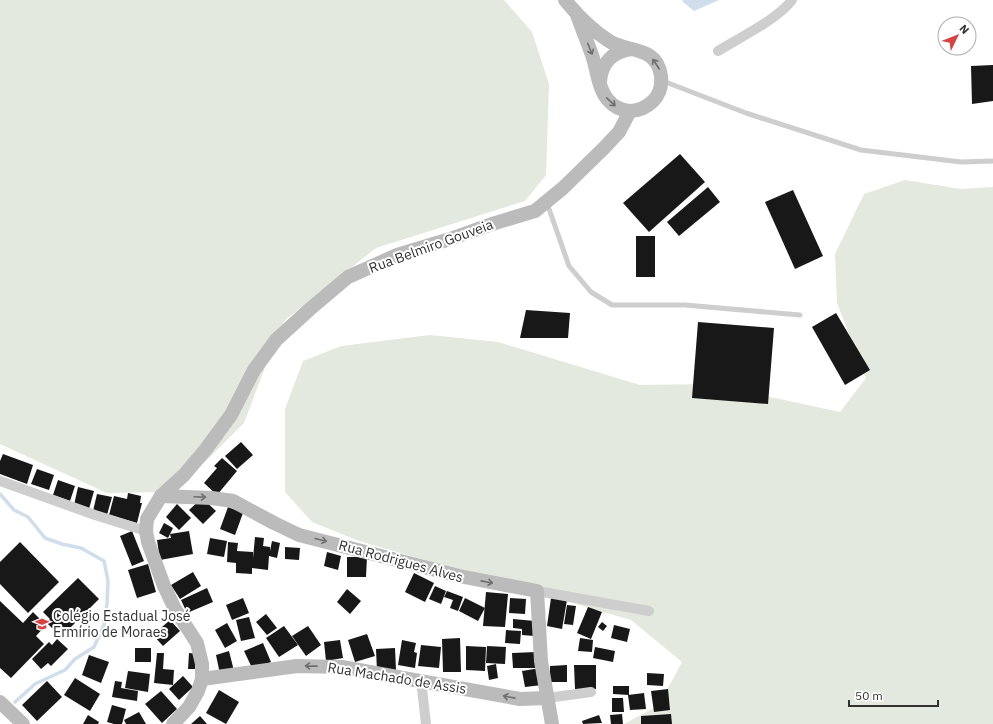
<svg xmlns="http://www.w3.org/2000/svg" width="993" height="724" font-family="'IBM Plex Sans',sans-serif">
<rect width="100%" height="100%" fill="#fff"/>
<g fill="#e3e9de">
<path d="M0,0H504L532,32L549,84L546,175L525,201L376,248L285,320L272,349L244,423L205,462L162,492L107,493L0,444Z"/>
<path d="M905,180L961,189L993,187V724H624L659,705L682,662L631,620L359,541L312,522L285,492V409L303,361L341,346L430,335L498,342L640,385L710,384L840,412L866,378L837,303L835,254L864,194Z"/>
</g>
<path fill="#cfdeea" d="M682,0H719L694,11L683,2Z"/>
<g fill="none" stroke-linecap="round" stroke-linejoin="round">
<path stroke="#cfdeea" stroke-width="3.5" d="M0,494L14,510L28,517L45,538L62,544L81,548L104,561L108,581L107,603L104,625L94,647L75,659L65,670L35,684L15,702"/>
</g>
<g fill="#181818">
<path d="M993,65V101L972,104L971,66Z"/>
<path d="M680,154L705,182L649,232L623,203Z"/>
<path d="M708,187L720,202L679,236L667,222Z"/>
<path d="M793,190L823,256L795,269L765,202Z"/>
<rect x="636" y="236" width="19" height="41"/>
<path d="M526,310L570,313L568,338H520Z"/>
<path d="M836,313L870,370L845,385L812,327Z"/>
<path d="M698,322L774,328L768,404L692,398Z"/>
<path d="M241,442L253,455L237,469L225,456Z"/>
<path d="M3,454L33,465L27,484L0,474V461Z"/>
<path d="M222,458L237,471L217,495L204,483L217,468L214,466Z"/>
<path d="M37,469L54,475L49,490L31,484Z"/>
<path d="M58,480L75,486L70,501L53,495Z"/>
<path d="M78,487L94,491L89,509L74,505Z"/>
<path d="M128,493L141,496L140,503H142L137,523L109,515L114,496L127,499Z"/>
<path d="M97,494L112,497L107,515L93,511Z"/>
<path d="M202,498L216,511L203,524L189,510Z"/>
<path d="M177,504L191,518L179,530L166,517Z"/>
<path d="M228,507L243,513L235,535L220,529Z"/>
<path d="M164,523L173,528L168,538L159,533Z"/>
<path d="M132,531L144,561L132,566L120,536Z"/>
<path d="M189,531L193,554L160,560L157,540L171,538L170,534Z"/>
<path d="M255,537L264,538L263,546L270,547V551L272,541L280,543L277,558L269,556L268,570L252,568V574L236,573V563L227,562L228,542L238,543L237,551L253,552V558Z"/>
<path d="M210,538L227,541L224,557L207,554Z"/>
<path d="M20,542L59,582L28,613L0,584V562Z"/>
<path d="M285,547L300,548L299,560L285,559Z"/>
<path d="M327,552L341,556L338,570L324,566Z"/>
<path d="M347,557H367L366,577H347Z"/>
<path d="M148,564L156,592L137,598L128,570Z"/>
<path d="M193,572L201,586L180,599L171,585Z"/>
<path d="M414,573L434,583L425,602L405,592Z"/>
<path d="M78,578L99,599L61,637L47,623L50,619L43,612Z"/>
<path d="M435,586L446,591L441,604L429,599Z"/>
<path d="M207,588L213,602L187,613L181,600Z"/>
<path d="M347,589L361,601L350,614L337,602Z"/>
<path d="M447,591L463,597L458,611L450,608L453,600L444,597Z"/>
<path d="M486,592L508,594L505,627L483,626Z"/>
<path d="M243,598L249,613L232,620L226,605Z"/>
<path d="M465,598L485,608L478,621L459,611Z"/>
<path d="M510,598L526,599L525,614L509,613Z"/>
<path d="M551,598L567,600L562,629L547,626Z"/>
<path d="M0,601L23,623L33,612L46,625L36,636L44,644L11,678L0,668Z"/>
<path d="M567,605L576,606L573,625L564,624Z"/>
<path d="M588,607L602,612L591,639L577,633Z"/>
<path d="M266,614L277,628L267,635L256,622Z"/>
<path d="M249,617L255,638L241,641L236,620Z"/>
<path d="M513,619L535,621L534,636L522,635V629L513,628Z"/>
<path d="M170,620L180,631L163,646L153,635Z"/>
<path d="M602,622L607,626L603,631L598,627Z"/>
<path d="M227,623L237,641L225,648L215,630Z"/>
<path d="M614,625L630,629L627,642L611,638Z"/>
<path d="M284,626L298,645L279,657L266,638Z"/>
<path d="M308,626L321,645L306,656L292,636Z"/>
<path d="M506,630L521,631L520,644L505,643Z"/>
<path d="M367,634L375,656L355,662L348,640Z"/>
<path d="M460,638L461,672H443L442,639Z"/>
<path d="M580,638L593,640L592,652L578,651Z"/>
<path d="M57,639L68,649L51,666L48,663L41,669L32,659L49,642L52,645Z"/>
<path d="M340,640L343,658L326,661L324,642Z"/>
<path d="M402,640L416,643L414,652L417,653L415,668L398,665Z"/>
<path d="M263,643L271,662L253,670L244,651Z"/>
<path d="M421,645L441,647L439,668L418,666Z"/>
<path d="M466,646L486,647L485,671L466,670Z"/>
<path d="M487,646L506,647L505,664L486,663Z"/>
<path d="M595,647L615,651L613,662L593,658Z"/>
<rect x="135" y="648" width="16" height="14"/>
<path d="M395,648L396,670L377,671L376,649Z"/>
<path d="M229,651L234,671L220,674L216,655Z"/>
<path d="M536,652V668H513L512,653Z"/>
<path d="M157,653H164L163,669L174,670L173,685L154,683Z"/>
<path d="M189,653L198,654L197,669H188Z"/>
<path d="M89,655L109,662L101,683L82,675Z"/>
<path d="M496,664L498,678L489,680L487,666Z"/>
<path d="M567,665V682H550V666Z"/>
<path d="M574,665H596V689H575Z"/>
<path d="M540,668L542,685L525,687L522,671Z"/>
<path d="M128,671L150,674L148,692L125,688Z"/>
<path d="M647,673L664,674L663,686L647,685Z"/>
<path d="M183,676L193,687L179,700L169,689Z"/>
<path d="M75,678L100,694L90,711L64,695Z"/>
<path d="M47,681L62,697L37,721L22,705Z"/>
<path d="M115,681L122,682L121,688L138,691L137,701L112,697Z"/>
<path d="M613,686H629V695L613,694Z"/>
<path d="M668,689L670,710L654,712L651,691Z"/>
<path d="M219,690L239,702L226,724L206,713Z"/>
<path d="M161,691L177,709L162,723L145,704Z"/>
<path d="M644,693L646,709L630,710L628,695Z"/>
<path d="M612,698H623L624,712H612Z"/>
<path d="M112,705L126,709L122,724H114L107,722Z"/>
<path d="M139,712L146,724H126L124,720Z"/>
<path d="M622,714L623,724H611L610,715Z"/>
<path d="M671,714L672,724H641V716Z"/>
<path d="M88,715L99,722L98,724H83Z"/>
<path d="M599,715L602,723L583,724L582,721Z"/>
<path d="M200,716L207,724H191Z"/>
</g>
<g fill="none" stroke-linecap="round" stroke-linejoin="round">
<g stroke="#cecece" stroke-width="5">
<path d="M663,81L746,113L861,150L961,162L993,161"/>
<path d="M547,203L569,266L591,292L612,305H685L800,315"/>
</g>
<g stroke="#cecece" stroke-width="10">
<path d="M718,51C739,38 778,19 792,0"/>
<path d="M0,481L95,515L146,531"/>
<path d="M537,591L649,611"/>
<path d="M421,680L426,724"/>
<path d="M547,698L591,692"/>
</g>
<g stroke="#bbb" stroke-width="14">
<path d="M565,0C578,16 592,30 609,41C627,53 657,45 661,76C662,85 660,94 653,101C647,107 638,111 629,111C621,110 613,106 608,100C598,89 597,69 592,55C587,41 582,29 577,15"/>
<path d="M600,82C601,63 613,51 632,49"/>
<path d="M161,496L212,498L233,501L274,523L299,535L459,576L537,591L541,661L552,724"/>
<path d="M202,679L297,666L342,667L520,699L547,698"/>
<path d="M0,702L23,724"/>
<path d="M173,724L189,707L198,691L202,679V664L197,643L175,609L164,586L148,542L146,531L147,519L161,496L184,475L206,449L231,415L254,370L276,340L310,309L348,277L397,255L450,239L492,224L535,211L563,188L604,148L619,132L630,111"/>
</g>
</g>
<defs><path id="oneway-shaft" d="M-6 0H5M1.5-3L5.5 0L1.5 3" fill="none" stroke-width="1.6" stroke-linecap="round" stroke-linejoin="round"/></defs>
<g stroke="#6f6f6f">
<use href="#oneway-shaft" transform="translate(590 49) rotate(68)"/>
<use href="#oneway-shaft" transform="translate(656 64) rotate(-123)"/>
<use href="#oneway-shaft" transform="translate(611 102) rotate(43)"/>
<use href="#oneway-shaft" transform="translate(200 497) rotate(2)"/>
<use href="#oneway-shaft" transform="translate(321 540) rotate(14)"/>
<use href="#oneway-shaft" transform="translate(487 582) rotate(11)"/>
<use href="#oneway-shaft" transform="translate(311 666) rotate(-179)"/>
<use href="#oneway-shaft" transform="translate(509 697) rotate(-169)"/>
</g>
<defs>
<g id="school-bare" transform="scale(1.08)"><path d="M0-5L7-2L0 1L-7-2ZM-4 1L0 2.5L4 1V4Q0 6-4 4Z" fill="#d64546" stroke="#fff" stroke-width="2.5" paint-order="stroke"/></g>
</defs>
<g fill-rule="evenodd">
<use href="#school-bare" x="42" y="624"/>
</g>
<g text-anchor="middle" stroke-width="4" stroke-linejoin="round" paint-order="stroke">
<g font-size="14" fill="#313131" stroke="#fff">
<text transform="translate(431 246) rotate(-20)" y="5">Rua Belmiro Gouveia</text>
<text transform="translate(401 561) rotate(15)" y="5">Rua Rodrigues Alves</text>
<text transform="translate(397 678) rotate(9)" y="5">Rua Machado de Assis</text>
</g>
<g font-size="14" fill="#313131" stroke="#fff" text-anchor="start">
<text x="53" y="621">Colégio Estadual José<tspan x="53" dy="16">Ermírio de Moraes</tspan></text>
</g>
</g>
<g transform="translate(957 36) rotate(47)"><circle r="19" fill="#ffffff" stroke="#adadad"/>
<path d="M0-3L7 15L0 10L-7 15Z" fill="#d64546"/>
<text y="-6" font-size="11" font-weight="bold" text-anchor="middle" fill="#313131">N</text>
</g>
<path d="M849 700v6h89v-6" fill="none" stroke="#313131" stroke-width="2"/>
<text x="855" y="700" font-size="12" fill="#313131" stroke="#ffffff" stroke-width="3" paint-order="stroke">50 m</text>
</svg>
